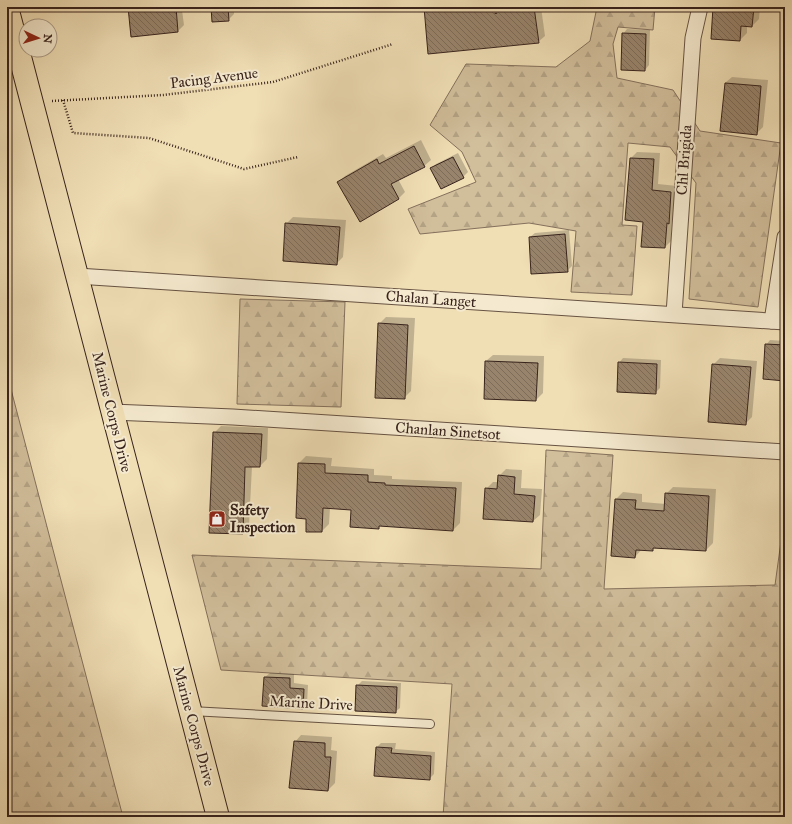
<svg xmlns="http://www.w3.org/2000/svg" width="792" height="824" font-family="'IM FELL Great Primer',serif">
<defs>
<pattern id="forest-firs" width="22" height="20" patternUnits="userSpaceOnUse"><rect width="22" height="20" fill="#d1be9b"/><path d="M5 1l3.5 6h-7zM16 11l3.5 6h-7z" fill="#b4a385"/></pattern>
<pattern id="building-back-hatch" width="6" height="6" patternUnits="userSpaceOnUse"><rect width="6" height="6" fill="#98846c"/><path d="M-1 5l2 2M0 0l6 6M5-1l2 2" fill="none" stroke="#7d6c58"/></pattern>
</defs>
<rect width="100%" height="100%" fill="#f0deb5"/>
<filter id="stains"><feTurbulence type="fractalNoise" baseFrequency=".005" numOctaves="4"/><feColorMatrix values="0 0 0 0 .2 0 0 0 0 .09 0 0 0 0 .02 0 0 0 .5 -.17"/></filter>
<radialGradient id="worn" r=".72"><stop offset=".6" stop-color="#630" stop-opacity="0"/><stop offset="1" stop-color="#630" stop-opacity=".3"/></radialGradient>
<g fill="url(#forest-firs)" stroke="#84705c">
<path d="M597,7H655L653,30L618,27L613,44L617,78L673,90L700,131L781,143L758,307L689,299L696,183L670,147L628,143L622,225L637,226L632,295L571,292L576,231L529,223L420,234L408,209L476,182L462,152L430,125L466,64L556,67L590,41Z"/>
<path d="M240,299L345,302L341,407L237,404Z"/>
<path d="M7,374L123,817H7Z"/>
<path d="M546,450L613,455L604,589L775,585L785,512V817H443L452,684L221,670L192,555L541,569Z"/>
</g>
<g fill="#0003">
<path d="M129,7H234V14L228,20L212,8L182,10L184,25L178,31Z"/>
<path d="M425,7H541L545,36L538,42Z"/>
<path d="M714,7H760L759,19L752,26H747V33L740,40Z"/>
<path d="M627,29L650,30L649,65L645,70L623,34Z"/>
<path d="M732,77L768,80L763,127L756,134L725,83Z"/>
<path d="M421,140L431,160L424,166L398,179L405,192L399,198L360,220L338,183L345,176L383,154L386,158Z"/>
<path d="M637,152L660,153L658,184L677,186L675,216L672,219L671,241L665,247L631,158Z"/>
<path d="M458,153L468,172L463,177L432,168L436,164Z"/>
<path d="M293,217L346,220L343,257L336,264L286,224Z"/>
<path d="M569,230L572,266L567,271L530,237L535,233Z"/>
<path d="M386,317L415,318L411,391L404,398L379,324Z"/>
<path d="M770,340L785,341V380L766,345Z"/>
<path d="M493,355L544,356L543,393L536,400L486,361Z"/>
<path d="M623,358L661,360L660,388L655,393L619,363Z"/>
<path d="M720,358L757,361L752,417L745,424L713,365Z"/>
<path d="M221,426L268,428L267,459L260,466H252L249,526L242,533L214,433Z"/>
<path d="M306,456L332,458L331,466L374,469V475L392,476V479L462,482L460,523L453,530L380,526L378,527L352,509L330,508L329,524L322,531L307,518L299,463Z"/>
<path d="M506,469L522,470L521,488L542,489L540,515L533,521L486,489L493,482H498L499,476Z"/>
<path d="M673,487L716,489L713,543L706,550L655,547L652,550L642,549L635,557L616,499L623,492L642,494V502L666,504V494Z"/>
<path d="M270,673L294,674V683L308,685L307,704L302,708L265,677Z"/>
<path d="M362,681L401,683L400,708L395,712L357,686Z"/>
<path d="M301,735L332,737L331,750L337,751L335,783L328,790L295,742Z"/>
<path d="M381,743H396L395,749L435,752L434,774L429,779L377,747Z"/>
</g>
<g fill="url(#building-back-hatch)" stroke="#38231c">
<path d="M128,7H176L178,32L131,37Z"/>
<path d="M211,7H228L229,21L212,22Z"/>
<path d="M424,7H468V9L480,8V10L506,7H534L539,43L428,54Z"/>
<path d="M713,7H754L752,27L741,26L740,41L711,39Z"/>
<path d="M622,33L646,34L645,71L621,70Z"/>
<path d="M725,83L761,86L757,135L720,131Z"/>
<path d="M414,146L425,167L391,184L399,199L360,222L337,182L377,159L379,164Z"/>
<path d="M453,157L464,178L441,189L430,168Z"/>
<path d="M630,158L654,159L652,190L671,192L669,224L667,223L665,248L641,247L643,222L625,220Z"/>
<path d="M285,223L340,227L337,265L283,261Z"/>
<path d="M565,234L568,272L531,274L529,237Z"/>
<path d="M378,323L408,325L405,399L375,398Z"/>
<path d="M765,344L785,345V381L763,379Z"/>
<path d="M485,361L538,363L536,401L484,399Z"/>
<path d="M618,362L657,364L656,394L617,392Z"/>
<path d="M712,364L751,367L746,425L708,422Z"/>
<path d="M213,432L262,434L260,467H245L243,534L209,533Z"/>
<path d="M298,463L325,464V473L368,475V482L385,483V485L456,488L453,531L379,526V529L350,527L351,510L323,508L322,532H306V519L296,518Z"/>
<path d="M498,475L515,477L514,494L535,496L533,522L483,519L485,488L497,489Z"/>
<path d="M665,493L709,496L706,551L653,548V551L636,550L635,558L611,556L615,499L636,500L635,509L664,511Z"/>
<path d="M264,677L290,678V688L304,689L303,709L262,706Z"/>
<path d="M356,685L397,687L396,713L355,711Z"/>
<path d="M294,741L325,743V757H331L328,791L289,788Z"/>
<path d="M376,747L392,748L391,753L431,756L430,780L374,776Z"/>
</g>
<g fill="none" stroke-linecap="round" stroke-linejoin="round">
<g stroke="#665242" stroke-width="10">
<path id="service" d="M191,711L430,724"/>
</g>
<g stroke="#665242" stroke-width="17">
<g id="minor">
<path d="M77,276L785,322"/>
<path d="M674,314L693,38L700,7"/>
<path d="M772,321L785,237"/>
<path d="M112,412L233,417L785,452"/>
</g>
</g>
<g stroke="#38231c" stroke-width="24">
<path id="primary" d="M7,7L218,817"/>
</g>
<g stroke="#38231c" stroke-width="2.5" stroke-dasharray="1 2" stroke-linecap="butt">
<path d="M495,7L496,14"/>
<path d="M63,100L73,133L149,138L244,169L298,157"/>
<path d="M52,101L163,95L273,82L393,44"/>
</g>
<use href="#service" stroke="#f5eacf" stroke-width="8"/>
<use href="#minor" stroke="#f5eacf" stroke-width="15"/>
<use href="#primary" stroke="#f0deb5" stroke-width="22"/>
</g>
<defs>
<g id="shop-square" transform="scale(0.9)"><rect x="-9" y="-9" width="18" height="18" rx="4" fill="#8f2418" stroke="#f5eacf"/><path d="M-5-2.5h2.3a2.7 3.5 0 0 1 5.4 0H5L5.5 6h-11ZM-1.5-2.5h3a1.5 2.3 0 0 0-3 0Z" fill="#fff"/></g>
</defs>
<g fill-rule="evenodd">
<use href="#shop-square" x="217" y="519"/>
</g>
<g text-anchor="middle" stroke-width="4" stroke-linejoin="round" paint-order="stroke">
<g font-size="15" fill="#38231c" stroke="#f5eacf">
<text transform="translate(214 78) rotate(-7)" y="5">Pacing Avenue</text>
<text transform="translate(684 160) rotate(-86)" y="5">Chl Brigida</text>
<text transform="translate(431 299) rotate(4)" y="5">Chalan Langet</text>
<text transform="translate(112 412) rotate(76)" y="5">Marine Corps Drive</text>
<text transform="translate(448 431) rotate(4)" y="5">Chanlan Sinetsot</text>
<text transform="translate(311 703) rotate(3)" y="5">Marine Drive</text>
<text transform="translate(194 726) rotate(75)" y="5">Marine Corps Drive</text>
</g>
<g font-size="15" font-weight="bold" fill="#38231c" stroke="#f5eacf" text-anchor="start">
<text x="230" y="515">Safety<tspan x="230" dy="17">Inspection</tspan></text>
</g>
</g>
<rect width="792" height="824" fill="none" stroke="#f0deb5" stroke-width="24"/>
<rect x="8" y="8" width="776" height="808" fill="none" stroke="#38231c" stroke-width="2"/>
<rect x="12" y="12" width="768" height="800" fill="none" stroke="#38231c"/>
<g transform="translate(38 38) rotate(94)"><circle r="19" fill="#f5eacf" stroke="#a99a87"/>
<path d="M0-3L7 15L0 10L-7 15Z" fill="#8f2418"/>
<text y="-6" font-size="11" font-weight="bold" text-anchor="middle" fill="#38231c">N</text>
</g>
<rect width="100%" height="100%" filter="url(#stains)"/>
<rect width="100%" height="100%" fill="url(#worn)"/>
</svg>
